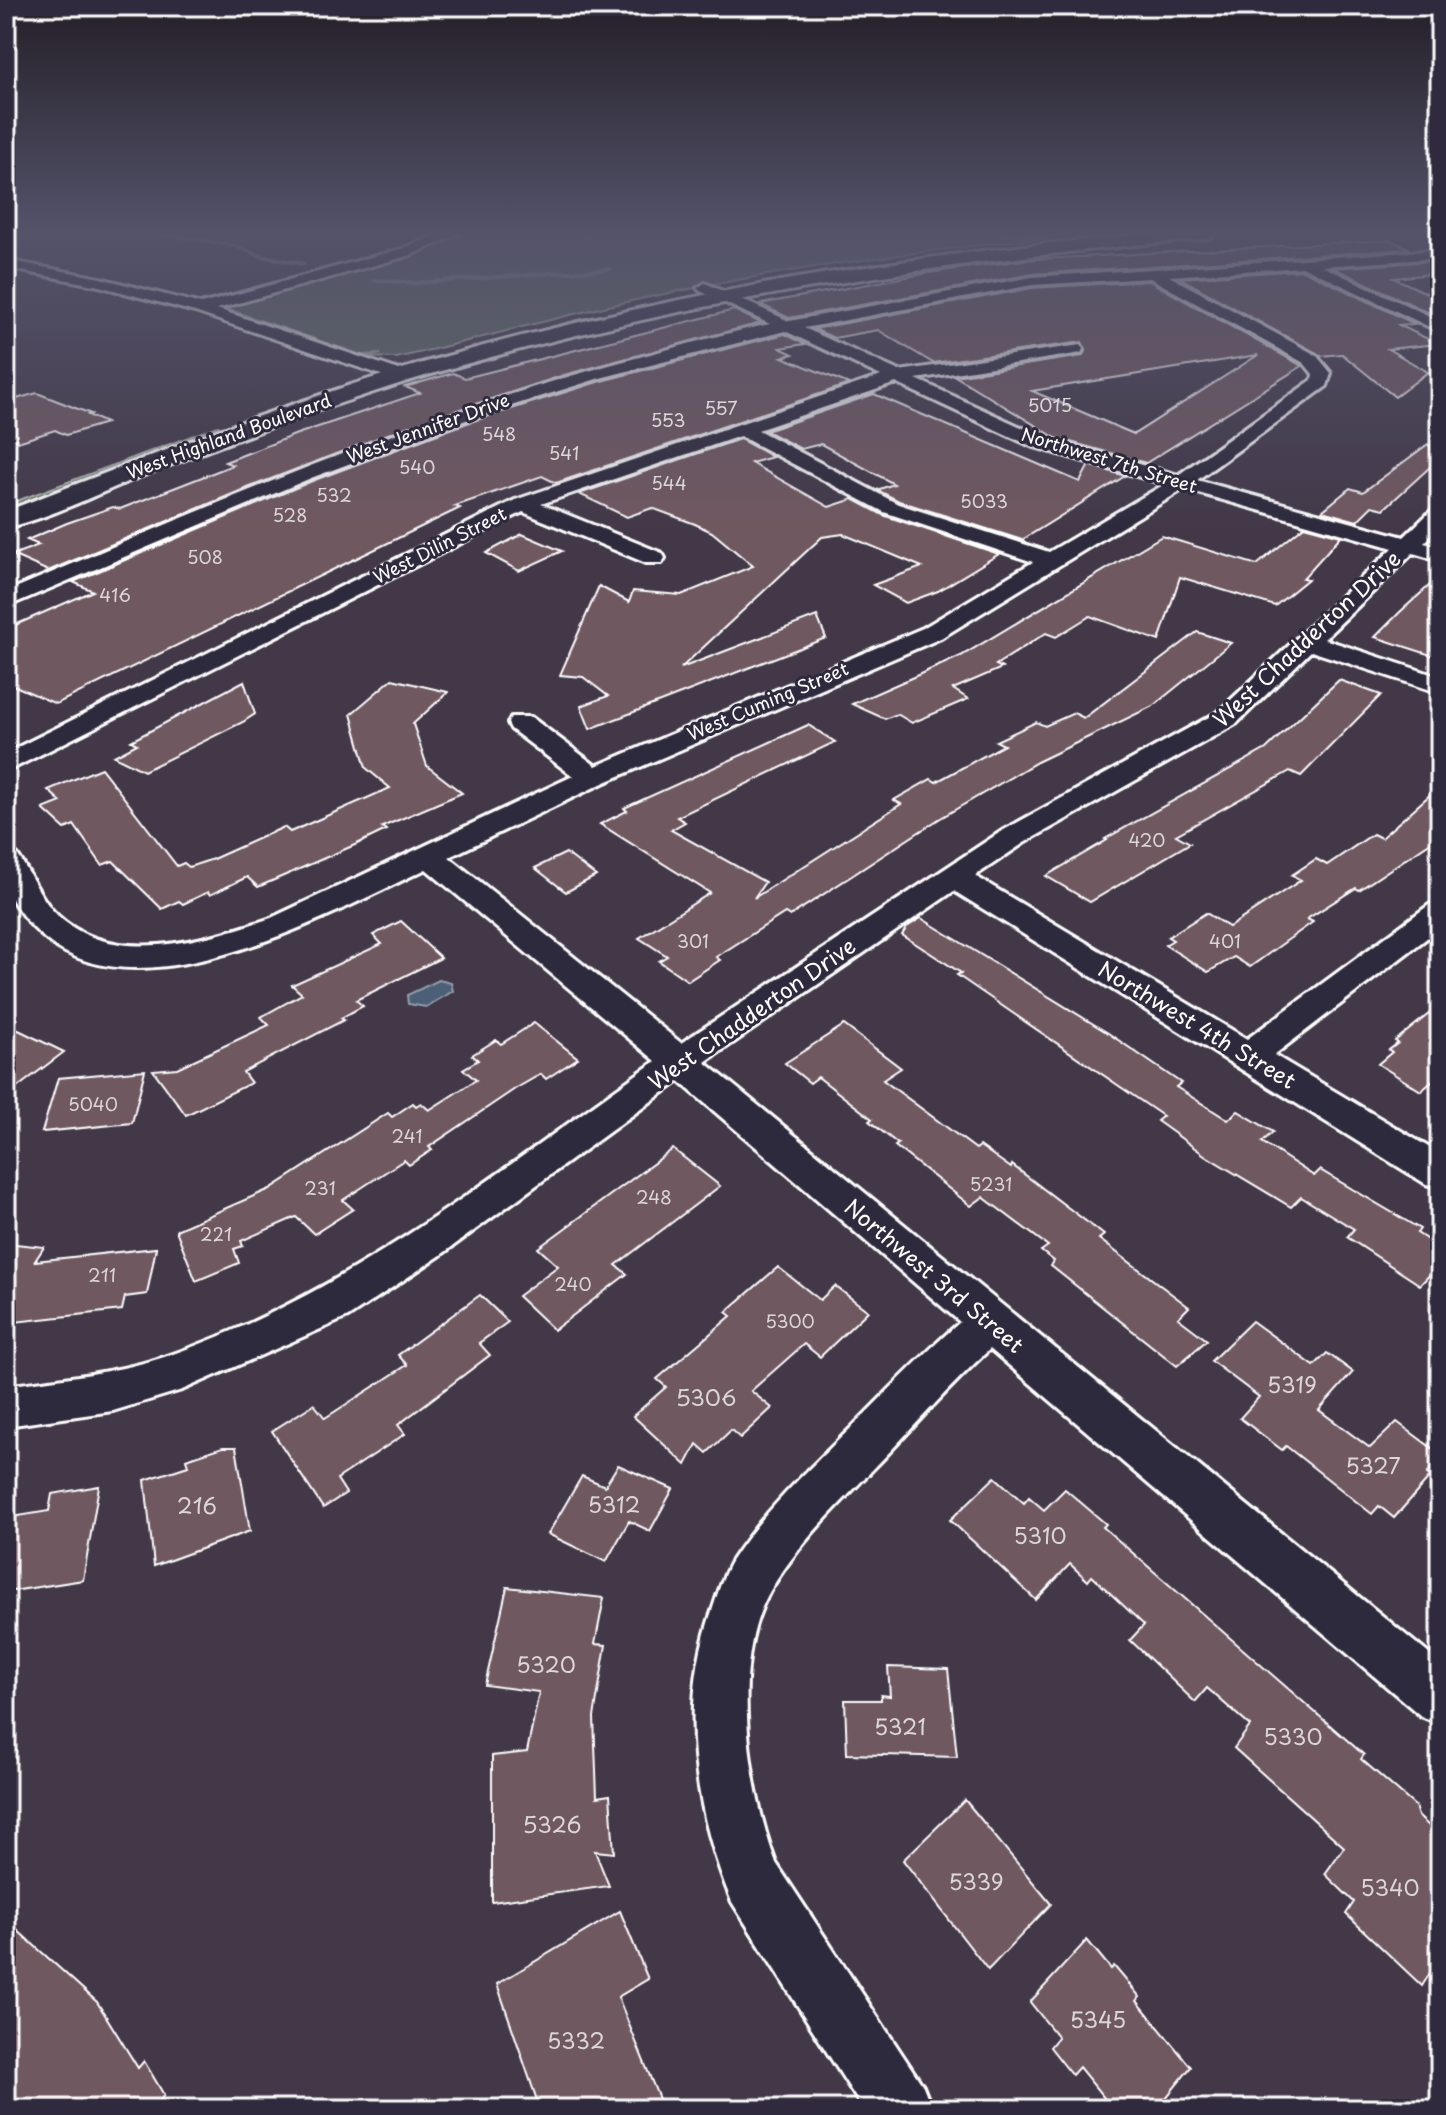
<svg xmlns="http://www.w3.org/2000/svg" width="1446" height="2115" font-family="'Playpen Sans',sans-serif">
<rect width="100%" height="100%" fill="#423848"/>
<filter id="ink" filterUnits="userSpaceOnUse"><feTurbulence type="fractalNoise" baseFrequency=".0125" numOctaves="2"/><feDisplacementMap in="SourceGraphic" scale="16" xChannelSelector="R" yChannelSelector="G"/><feConvolveMatrix kernelMatrix="1 2 1 2 8 2 1 2 1" color-interpolation-filters="sRGB"/></filter>
<g filter="url(#ink)">
<g fill="#606d63" stroke="#b0b6b1" stroke-width="2">
<path d="M466,233H1095C946,247 797,266 650,297C565,314 481,339 396,358L365,357L381,354L361,355L228,309L235,304L405,257Z"/>
<path d="M680,298L693,299L446,360L416,362L578,320Z"/>
<path d="M218,426L220,427L171,451L6,514V505Z"/>
</g>
<path fill="#4c6077" stroke="#94a0ad" stroke-width="2" d="M439,980L451,983L453,991L426,1007L408,1004L407,995Z"/>
<g fill="none" stroke-linecap="round" stroke-linejoin="round">
<g stroke="#94a0ad" stroke-width="4">
<path d="M156,233L232,245L261,256L304,264"/>
<path d="M585,233L589,236"/>
<path d="M374,280L416,283L611,269"/>
</g>
</g>
<g fill="#705960" stroke="#fff" stroke-width="2" fill-rule="evenodd">
<path d="M1390,240L1410,249L1032,274L789,318L760,304L928,273L1024,260Z"/>
<path d="M1437,261L1440,263V273L1394,278L1440,299V318L1334,268Z"/>
<path d="M1303,270L1415,324L1399,325L1438,344L1388,349L1428,372L1395,397L1342,354L1321,356L1180,278Z"/>
<path d="M1149,281L1302,366L1146,463L1056,438L955,376L1082,356L1086,350L1082,342L933,363L878,330L834,338L814,329L1032,288ZM1258,355L1134,434L1032,391Z"/>
<path d="M734,310L761,323L564,375L401,429L242,490L48,571L12,555L39,545L27,540L67,523L113,507L120,509L233,465L225,462L297,434L420,393L405,387L453,373L465,378Z"/>
<path d="M785,334L805,344L780,348L793,354L782,357L849,384L556,483L542,476L455,506L460,508L56,704L6,682V629L93,591L73,582L312,481L467,423L601,381Z"/>
<path d="M37,393L91,414L88,415L106,423L66,435L55,430L18,442L6,436V402Z"/>
<path d="M874,394L1080,482L1089,465L1125,476L1022,540L899,501L877,490L894,484L821,444L801,449L766,431Z"/>
<path d="M740,439L773,457L751,463L829,507L853,499L883,515L999,554L938,591L906,603L873,585L922,567L843,534L822,537L681,668L817,616L826,638L590,729L581,706L608,696L583,677L560,675L599,586L629,602L633,591L681,595L753,566L712,532L695,524L652,508L627,517L579,494Z"/>
<path d="M1428,444L1440,458L1384,509L1372,506L1357,521L1322,511L1350,488L1363,492Z"/>
<path d="M1304,526L1341,536L1303,578L1308,579L1275,606L1180,577L1159,641L1090,616L1056,637L1046,633L996,665L1002,668L953,689L968,699L912,723L897,714L885,719L852,704L961,656L1162,536L1257,565Z"/>
<path d="M522,534L562,551L519,571L486,553Z"/>
<path d="M1440,576V658L1375,637L1400,612Z"/>
<path d="M1197,632L1231,643L1153,706L1037,762L939,819L790,916L785,913L716,957L720,960L688,981L659,961L667,956L639,938L710,893L600,824L627,811L624,808L808,725L835,742L677,817L685,822L671,830L765,882L754,898L901,804L894,800L931,779L936,782L1004,745L996,741L1036,722L1045,726L1074,713L1084,718Z"/>
<path d="M392,679L448,692L413,724L427,766L462,793L382,827L386,830L357,844L258,887L247,877L210,895L208,892L183,904L179,901L162,909L113,861L102,865L74,825L65,829L43,809L61,802L48,790L101,768L177,866L184,863L189,867L213,859L284,827L290,832L390,788L366,768L351,714Z"/>
<path d="M1339,680L1381,695L1301,776L1290,771L1176,835L1190,843L1090,902L1046,876L1107,840L1105,839L1266,749Z"/>
<path d="M244,681L255,714L243,722L144,771L114,756L137,744L131,741Z"/>
<path d="M1440,786V836L1359,890L1356,888L1307,919L1313,922L1250,967L1234,957L1208,972L1165,945L1173,940L1168,937L1206,913L1229,927L1301,880L1292,875L1316,859L1327,865L1373,834L1381,838Z"/>
<path d="M566,853L596,876L566,892L535,868Z"/>
<path d="M921,918L1108,1033L1181,1083L1176,1087L1228,1120L1238,1111L1273,1132L1262,1142L1314,1176L1320,1170L1420,1229L1417,1233L1440,1248V1264L1420,1285L1347,1237L1354,1229L1301,1197L1291,1207L1206,1156L1157,1121L1163,1116L957,975L961,973L902,935L907,927Z"/>
<path d="M401,921L441,958L356,1000L363,1006L341,1018L344,1020L243,1072L251,1083L186,1115L153,1070L177,1068L269,1025L261,1017L302,994L292,985L382,944L373,935Z"/>
<path d="M1440,1005V1075L1421,1091L1378,1064L1392,1052L1389,1050L1398,1043L1395,1041Z"/>
<path d="M534,1023L578,1058L546,1079L541,1074L515,1089L429,1147L432,1150L409,1165L404,1160L343,1200L353,1209L314,1234L296,1217L241,1241L243,1246L234,1249L239,1263L196,1281L176,1230L270,1189L388,1113L392,1117L413,1103L416,1106L421,1103L429,1110L476,1080L463,1069L478,1060L472,1055L496,1040L501,1044Z"/>
<path d="M6,1024L64,1052L6,1096Z"/>
<path d="M844,1025L901,1068L883,1080L976,1149L980,1146L1011,1168L1012,1165L1104,1235L1099,1239L1189,1307L1178,1318L1207,1340L1177,1366L1051,1266L1054,1261L1041,1251L1048,1246L983,1197L971,1206L895,1146L898,1144L869,1121L872,1119L818,1077L810,1083L785,1063Z"/>
<path d="M145,1070L132,1123L42,1132L58,1078Z"/>
<path d="M673,1149L720,1186L616,1265L627,1274L554,1330L518,1296L558,1266L538,1248Z"/>
<path d="M6,1243L44,1247L35,1261L156,1248L147,1294L125,1297L122,1310L6,1323Z"/>
<path d="M778,1267L820,1300L835,1286L868,1311L820,1357L804,1344L751,1391L772,1408L740,1438L731,1430L707,1453L697,1444L686,1465L633,1416L666,1387L657,1379L731,1316L726,1312Z"/>
<path d="M480,1295L508,1322L479,1343L490,1355L398,1425L405,1434L337,1479L346,1493L323,1508L272,1431L314,1404L325,1418L407,1365L398,1355Z"/>
<path d="M1252,1321L1314,1366L1327,1353L1353,1372L1319,1410L1370,1448L1397,1422L1440,1454V1459L1427,1474L1431,1476L1394,1518L1379,1506L1372,1514L1286,1446L1282,1450L1240,1418L1259,1397L1211,1361Z"/>
<path d="M223,1447H236L250,1531L154,1566L145,1480L188,1466L186,1459Z"/>
<path d="M618,1465L673,1489L650,1531L629,1521L606,1562L548,1534L582,1476L605,1486Z"/>
<path d="M995,1477L1024,1503L1029,1497L1044,1510L1065,1489L1106,1524L1103,1527L1364,1755L1361,1759L1415,1806L1418,1816L1440,1836V1957L1422,1986L1346,1914L1354,1902L1325,1874L1344,1847L1234,1748L1250,1726L1207,1688L1195,1702L1130,1640L1144,1625L1092,1576L1088,1581L1070,1564L1036,1600L950,1520Z"/>
<path d="M99,1486L83,1580L6,1592V1518L49,1511L52,1494Z"/>
<path d="M507,1587L604,1598L595,1644L606,1645L594,1717L597,1797L610,1795L614,1853L595,1851L609,1886L492,1902V1756L527,1752L539,1692L485,1685Z"/>
<path d="M888,1667L948,1669L957,1757L847,1754L845,1700H881V1695L890,1696Z"/>
<path d="M965,1800L1051,1904L988,1970L903,1860Z"/>
<path d="M620,1911L648,1979L618,1997L663,2109H540L497,1984Z"/>
<path d="M6,1920L97,2002L138,2068L144,2061L164,2095L155,2109H6Z"/>
<path d="M1087,1940L1111,1969L1114,1966L1140,1997L1137,2001L1191,2067L1157,2109H1113L1079,2067L1072,2075L1050,2047L1058,2037L1030,2002Z"/>
</g>
<g fill="none" stroke-linecap="round" stroke-linejoin="round">
<g stroke="#fff" stroke-width="6">
<g id="minor">
<path d="M442,233H460L411,255L217,309L408,373L411,377L402,382L195,312L99,286L6,268V260L100,278L201,304L401,249Z"/>
<path d="M1440,250V258L1322,266L1440,321V332L1304,267L1169,276L1316,355L1331,373L1327,386L1197,480L1404,537L1432,510L1440,509V527L1424,543L1440,547V561L1413,553L1324,639L1440,677V693L1311,651L1236,724L1024,843L975,876L1247,1039L1429,905L1440,902V928L1274,1055L1440,1154V1188L1426,1184L954,891L705,1062L1440,1663V1724L1421,1716L990,1349C950,1385 914,1427 876,1466C838,1506 798,1543 770,1591C729,1661 749,1791 776,1863L923,2086L932,2109H863L732,1902C693,1807 678,1702 714,1605C719,1590 724,1573 732,1560C765,1510 808,1470 850,1429C886,1393 921,1356 960,1322L679,1081L438,1257L348,1317L182,1390L113,1411L6,1426V1386C62,1378 119,1373 173,1354C349,1294 505,1166 656,1061L426,869C333,913 145,1017 48,941C32,928 9,903 6,882C5,872 6,862 6,852L17,854C31,874 41,900 58,916C114,968 207,940 271,918L573,776L511,729L508,723L511,717H531L596,766L923,628L1033,562L884,512L740,436L541,504L662,553L665,558L662,563H646L523,512L6,772V753L515,500L881,376L785,331L600,378L466,420L311,478L6,607V592C217,503 425,412 647,355C688,344 729,332 770,324L700,291L697,288L705,283L789,321L1032,277ZM1150,278L1304,363L1313,374L1312,380L1178,475L1045,438L916,379L1075,354L1081,353L1083,349L1081,345L899,371L804,328L1032,285ZM896,383L1031,446L1165,484L1049,552L898,504L758,430ZM1184,489L1393,548L1218,712L1002,831L681,1043L449,857L603,783L941,638Z"/>
</g>
</g>
<g stroke="#fff" stroke-width="6">
<path id="secondary" d="M1156,233H1218L1210,238C937,262 668,301 405,382C320,409 235,439 152,472C104,490 56,516 6,528V511C134,462 261,412 392,372C641,297 897,255 1156,233Z"/>
</g>
<use href="#minor" fill="#2f2a3d" fill-rule="evenodd"/>
<use href="#secondary" fill="#2f2a3d" fill-rule="evenodd"/>
</g>
</g>
<linearGradient id="sky" x2="0" y2="1"><stop stop-color="#241f28"/><stop offset="0.44" stop-color="#54536a"/><stop offset="1" stop-color="#54536a" stop-opacity="0"/></linearGradient>
<rect width="1446" height="529" fill="url(#sky)"/>
<g text-anchor="middle" stroke-width="6" stroke-linejoin="round" paint-order="stroke">
<g font-size="18" fill="#dbd6d7">
<text x="1050" y="412">5015</text>
<text x="721" y="415">557</text>
<text x="668" y="427">553</text>
<text x="499" y="441">548</text>
<text x="564" y="460">541</text>
<text x="417" y="474">540</text>
<text x="669" y="490">544</text>
<text x="334" y="502">532</text>
<text x="984" y="508">5033</text>
<text x="290" y="522">528</text>
<text x="205" y="564">508</text>
<text x="115" y="602">416</text>
<text x="1147" y="847">420</text>
<text x="693" y="948">301</text>
<text x="1225" y="948">401</text>
<text x="93" y="1111">5040</text>
<text x="407" y="1143">241</text>
<text x="991" y="1191">5231</text>
<text x="320" y="1195">231</text>
<text x="654" y="1204">248</text>
<text x="216" y="1241">221</text>
<text x="102" y="1282">211</text>
<text x="573" y="1291">240</text>
<text x="790" y="1328">5300</text>
</g>
<g font-size="18" fill="#fff" stroke="#2f2a3d">
<text transform="translate(428 429) rotate(-20)" y="6">West Jennifer Drive</text>
<text transform="translate(229 437) rotate(-20)" y="6">West Highland Boulevard</text>
<text transform="translate(1109 461) rotate(17)" y="6">Northwest 7th Street</text>
<text transform="translate(440 546) rotate(-27)" y="6">West Dilin Street</text>
<text transform="translate(768 702) rotate(-23)" y="6">West Cuming Street</text>
</g>
<g font-size="22" fill="#fff" stroke="#2f2a3d">
<text transform="translate(1307 639) rotate(-43)" y="8">West Chadderton Drive</text>
<text transform="translate(752 1014) rotate(-35)" y="8">West Chadderton Drive</text>
<text transform="translate(1197 1025) rotate(31)" y="8">Northwest 4th Street</text>
<text transform="translate(934 1276) rotate(40)" y="8">Northwest 3rd Street</text>
</g>
<g font-size="22" fill="#dbd6d7">
<text x="1292" y="1393">5319</text>
<text x="706" y="1406">5306</text>
<text x="1373" y="1474">5327</text>
<text x="614" y="1513">5312</text>
<text x="197" y="1514">216</text>
<text x="1040" y="1544">5310</text>
<text x="546" y="1673">5320</text>
<text x="900" y="1735">5321</text>
<text x="1293" y="1745">5330</text>
<text x="552" y="1833">5326</text>
<text x="976" y="1890">5339</text>
<text x="1390" y="1896">5340</text>
<text x="1098" y="2028">5345</text>
<text x="576" y="2049">5332</text>
</g>
</g>
<rect width="1446" height="2115" fill="none" stroke="#2f2a3d" stroke-width="32"/>
<rect x="16" y="16" width="1414" height="2083" fill="none" stroke="#fff" stroke-width="3" filter="url(#ink)"/>
</svg>
